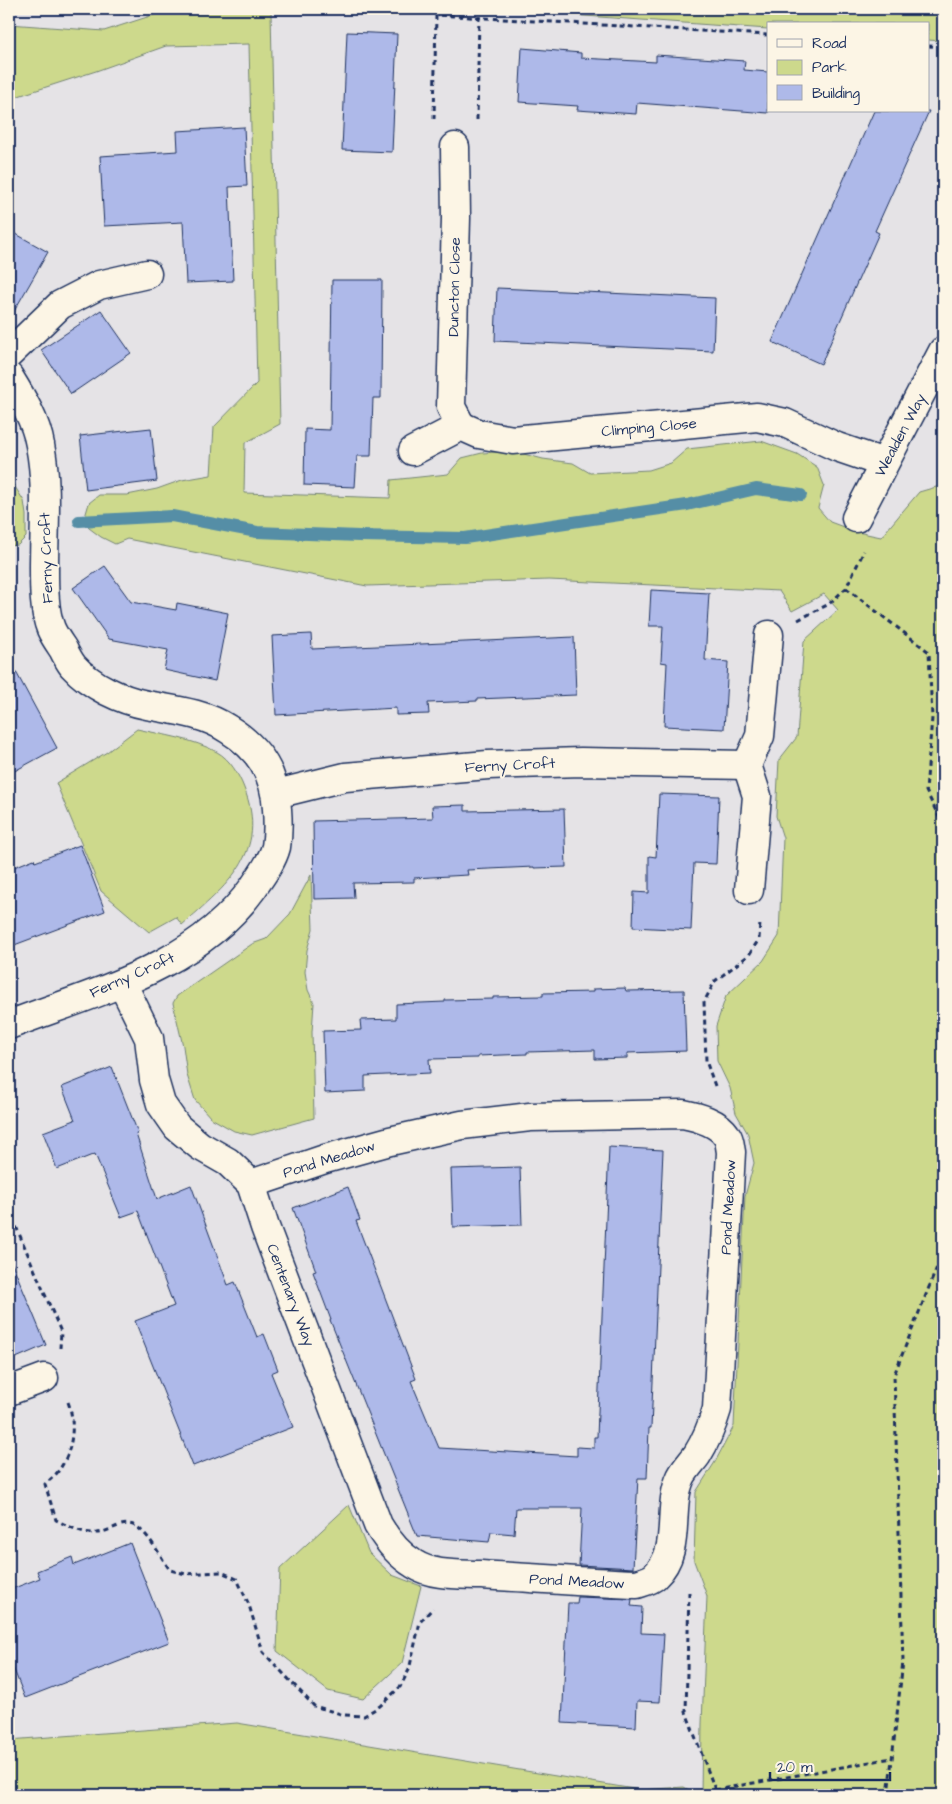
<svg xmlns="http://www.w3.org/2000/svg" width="952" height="1804" font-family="'Architects Daughter',sans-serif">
<rect width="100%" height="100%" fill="#e5e3e6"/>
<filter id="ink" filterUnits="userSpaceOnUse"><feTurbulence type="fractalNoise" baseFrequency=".02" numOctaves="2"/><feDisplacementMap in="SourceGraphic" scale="10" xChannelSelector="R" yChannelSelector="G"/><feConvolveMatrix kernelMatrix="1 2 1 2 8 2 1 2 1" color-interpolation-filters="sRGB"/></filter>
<g filter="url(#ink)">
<g fill="#cdd98c" stroke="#748475">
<path d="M172,9H277L271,13L280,424L245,443L244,493L390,498L391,480L448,474L462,458L482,453L512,451L543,459L573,463L590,473L649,470L671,463L687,449L761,441L797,454L817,467L824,485L818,508L830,522L857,532L881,537L919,492L943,485V1795H701L702,1724L707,1596L694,1561L696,1492L715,1462L734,1426L745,1196L754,1163L748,1134L736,1113L730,1088L717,1061L716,1026L726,996L763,961L779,936L783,838L776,816L779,760L797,737L804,641L838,610L824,594L792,611L779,591L549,580L367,586L127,539L115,544L101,537L89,528L85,517L89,503L99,495H127L157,489L182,480L211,475L214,427L257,383L249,44L166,46L96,71L9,99V24L104,31Z"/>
<path d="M572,9H943V41L928,40V24H768V29L571,15Z"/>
<path d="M9,454L10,479L24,501L26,515V537L18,545L9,546Z"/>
<path d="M137,729C164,735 193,739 217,752C230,759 239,775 244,788C270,853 226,886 182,925L176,917L149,932L101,891L56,783L107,752Z"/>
<path d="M311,875L313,929L307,950L305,972L308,990L314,1003L312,1032L314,1118L252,1135L234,1131L211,1118L195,1100L187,1075L183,1046L173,1003L177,996L252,944L266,939L290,914Z"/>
<path d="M349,1505L369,1553L392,1575L421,1586L402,1663L363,1699L328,1691L277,1651L280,1569Z"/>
<path d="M237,1723L640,1790L684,1787L697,1795H9V1740Z"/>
</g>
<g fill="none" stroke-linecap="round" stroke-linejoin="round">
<path stroke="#558ea6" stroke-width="12" d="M79,521L172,516L257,532L359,536L465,538L687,505L756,489L801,495"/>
</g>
<g fill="#aeb9e9" stroke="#1b2f5e">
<path d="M347,32L397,34L392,152L342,150Z"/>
<path d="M522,48L581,53V58L656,62V55L745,61L744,70L768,72V113L637,103L636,114L577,110L578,106L519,102Z"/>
<path d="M874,111H929L875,231L879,233L821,364L772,342Z"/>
<path d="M244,127L247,186L229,187L233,281L186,283L183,222L104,226L100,156L178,151L177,131Z"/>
<path d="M9,230L48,252L9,320Z"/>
<path d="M332,280H382L381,398H373L371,456H357L355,487L304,485L305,429L330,430Z"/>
<path d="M497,288L715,298L713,351L495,341Z"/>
<path d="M101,310L131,353L71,394L41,350Z"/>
<path d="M151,428L157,481L86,490L80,436Z"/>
<path d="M105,566L131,602L176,610L177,603L228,613L215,681L164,670L168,650L109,639L73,588Z"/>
<path d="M651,590L709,593L705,660L728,662L724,729L664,726L667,663L661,662L663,626H649Z"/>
<path d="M311,634L312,649L574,637L576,695L477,699V701L428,703L429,714L396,715V708L276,715L272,636Z"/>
<path d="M9,659L57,748L9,774Z"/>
<path d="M659,794L719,796L716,864L694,863L691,930L633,927L634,892L649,893V856L656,857Z"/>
<path d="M465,805V811L564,809L566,867L534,868V867L467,870L468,875L414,878V882L353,883L354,898L314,899L313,821L433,818L432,806Z"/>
<path d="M80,845L105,911L9,947V869L34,859L35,862Z"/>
<path d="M625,988L626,991L684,990L686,1051L627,1053V1058L595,1059V1050L527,1052V1054L478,1056V1058L429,1059L430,1073L365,1076V1091L325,1093L323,1031L361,1030L360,1020L396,1019V1004L445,1002V1000L493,999V997L543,996V993L593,992V989Z"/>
<path d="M112,1067L138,1133L136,1134L157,1199L191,1185L228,1285L235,1282L257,1337L264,1334L278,1370L271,1373L293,1427L193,1466L135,1321L174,1306L138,1211L121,1217L95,1154L57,1169L43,1132L75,1120L62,1087Z"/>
<path d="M609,1147L663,1150L651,1428H649L647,1478H638L633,1568L579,1565L582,1508H516L514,1534L491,1532L489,1542L417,1536L330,1320H331L313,1272L316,1271L293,1208L348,1187L360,1220L356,1221L416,1379L411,1381L439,1448L577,1456V1447L594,1448V1437H597Z"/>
<path d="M520,1167L522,1225L453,1227L451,1169Z"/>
<path d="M9,1256L46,1345L9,1361Z"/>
<path d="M130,1543L169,1642L25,1698L9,1657V1590L40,1578L37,1571L72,1557L74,1565Z"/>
<path d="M578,1597L632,1599L631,1606L642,1607L641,1633L664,1634L660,1702L637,1701L636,1727L562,1723L568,1603H577Z"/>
</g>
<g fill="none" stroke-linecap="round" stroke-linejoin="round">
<g stroke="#1b2f5e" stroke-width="31">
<g id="minor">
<path d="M455,147L456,218L451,407L461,426"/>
<path d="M9,354L60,305L99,285L147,274"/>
<path d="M9,377C22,398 36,421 40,445C48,486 44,528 44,568C44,587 44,612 51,629C54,636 59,643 63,649C66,655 69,661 73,666C91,686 121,700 147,705C174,710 204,713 228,729C259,748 275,773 277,809C278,822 278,835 276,847C272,862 261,876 253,888C196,967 95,992 9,1025"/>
<path d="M413,451L461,426L479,434L513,440L757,417L785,423L837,447L884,463"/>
<path d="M856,518L943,351"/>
<path d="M276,794L345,777L488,765L581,762L747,765"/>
<path d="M749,890L757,796L747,765L760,736L769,635"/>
<path d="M122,983L149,1038L154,1080L161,1104L177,1127L200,1146L228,1162L251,1184L265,1227L378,1525C387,1540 399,1555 414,1564C432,1576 460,1574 481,1575C533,1578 585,1582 637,1584C643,1582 651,1580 655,1576C683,1550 666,1509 681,1477C685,1469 692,1462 697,1455C707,1439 712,1426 717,1409L731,1152C730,1148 730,1140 727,1136C718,1122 698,1117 683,1114L530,1117L462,1125L390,1141L325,1159L251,1184"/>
<path d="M9,1391L44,1378"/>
</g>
</g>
<g stroke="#1b2f5e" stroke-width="3" stroke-dasharray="5 4" stroke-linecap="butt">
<path d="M928,46L943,47"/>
<path d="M434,119L436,15L768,35"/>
<path d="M477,120L479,16"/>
<path d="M846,588L929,652L932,718L926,791L943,825"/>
<path d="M798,620L829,604L846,588L864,551"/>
<path d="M715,1086L706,1061L704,1002L715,981L749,955L759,939L760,922"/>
<path d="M9,1210L61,1332L60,1348"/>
<path d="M68,1402C76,1423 73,1451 59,1470C56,1475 50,1480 45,1484L56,1520C68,1526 82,1534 96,1533C110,1533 123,1518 137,1527C151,1537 160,1556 170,1570L186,1574L221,1572L237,1579L249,1605L263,1652L314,1706L344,1715L364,1716L380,1706L400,1687L409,1670L420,1622L433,1608"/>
<path d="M689,1592L686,1712L717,1795"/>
<path d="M715,1790L892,1758"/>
<path d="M888,1795L903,1661L894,1375L943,1252"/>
</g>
<use href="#minor" stroke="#fcf5e5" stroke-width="28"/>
</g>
</g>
<g text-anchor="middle" stroke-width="4" stroke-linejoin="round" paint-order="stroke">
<g font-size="15" fill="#1b2f5e" stroke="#fcf5e5">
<text transform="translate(454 287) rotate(-89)" y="5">Duncton Close</text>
<text transform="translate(649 427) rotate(-5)" y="5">Climping Close</text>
<text transform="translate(900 435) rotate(-62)" y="5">Wealden Way</text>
<text transform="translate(46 558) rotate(-92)" y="5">Ferny Croft</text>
<text transform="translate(510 765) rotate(-3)" y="5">Ferny Croft</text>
<text transform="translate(132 975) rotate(-24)" y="5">Ferny Croft</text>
<text transform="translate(329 1159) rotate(-17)" y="5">Pond Meadow</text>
<text transform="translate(728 1207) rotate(-87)" y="5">Pond Meadow</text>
<text transform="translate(291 1295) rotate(69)" y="5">Centenary Way</text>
<text transform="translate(577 1581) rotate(3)" y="5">Pond Meadow</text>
</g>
</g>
<rect width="952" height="1804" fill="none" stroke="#fcf5e5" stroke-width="30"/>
<rect x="15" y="15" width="922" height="1774" fill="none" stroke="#1b2f5e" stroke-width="2" filter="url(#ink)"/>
<rect x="767" y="22" width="162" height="90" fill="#fcf5e5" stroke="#a2a6af"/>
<rect x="777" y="39" width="25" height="8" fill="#fcf5e5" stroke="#a2a6af"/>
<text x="812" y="48" font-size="15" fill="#1b2f5e">Road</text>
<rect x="777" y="60" width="25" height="15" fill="#cdd98c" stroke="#a2a6af"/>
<text x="812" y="72" font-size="15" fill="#1b2f5e">Park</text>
<rect x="777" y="85" width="25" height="15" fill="#aeb9e9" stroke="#a2a6af"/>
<text x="812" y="98" font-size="15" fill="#1b2f5e">Building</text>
<path d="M770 1772v8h120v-8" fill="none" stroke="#1b2f5e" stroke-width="2.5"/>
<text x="777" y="1772" font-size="15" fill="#1b2f5e" stroke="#fcf5e5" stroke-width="4" paint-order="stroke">20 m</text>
</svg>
